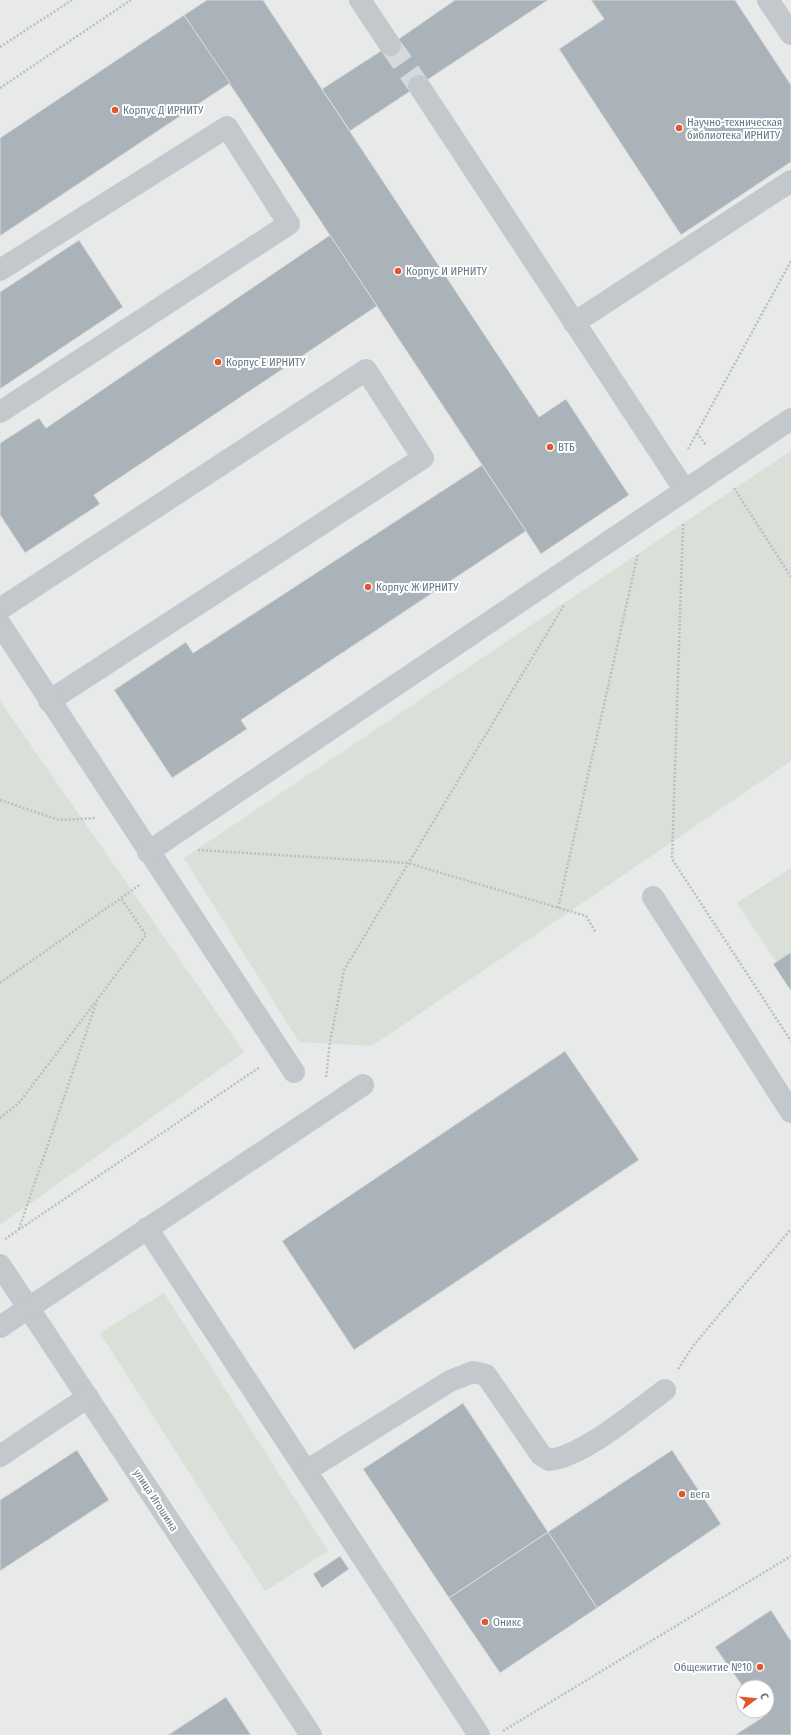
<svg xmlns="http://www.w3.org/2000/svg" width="791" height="1735" font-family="'Fira Sans Condensed',sans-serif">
<rect width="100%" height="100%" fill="#fafaf8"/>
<path fill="#e8e9e9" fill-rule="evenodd" d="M0,0H791V1735H0ZM743,1687H767V1711H743Z"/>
<g fill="#dadfd7">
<path d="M791,451V761L372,1046L299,1042L184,858Z"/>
<path d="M0,701L244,1052L1,1224L0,1222Z"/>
<path d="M791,868V984L737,903Z"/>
<path d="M164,1293L328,1551L265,1591L100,1333Z"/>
</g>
<g fill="#aab3b9" stroke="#dcdcda">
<path d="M207,0H263L539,417L566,399L629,495L541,554L184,15Z"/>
<path d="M455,0H548L350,131L322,89L390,45Z"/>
<path d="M591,0H735L791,85V162L681,235L559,49L604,19Z"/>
<path d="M184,15L230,83L0,236V138Z"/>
<path d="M330,235L377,306L94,495L100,504L25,553L0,515V443L39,418L46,428Z"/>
<path d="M79,240L123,307L0,389V292Z"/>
<path d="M482,465L526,531L241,720L247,729L172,778L114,690L186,642L193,653Z"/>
<path d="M791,952V991L773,964Z"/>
<path d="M565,1051L639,1160L354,1350L282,1241Z"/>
<path d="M463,1403L548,1532L449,1598L363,1469Z"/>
<path d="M77,1450L109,1500L0,1571V1500Z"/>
<path d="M672,1450L721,1524L597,1608L548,1532Z"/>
<path d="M548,1532L597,1608L500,1673L449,1598Z"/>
<path d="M340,1556L349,1569L322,1588L313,1574Z"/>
<path d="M771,1610L791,1641V1735H735L763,1717L759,1711H767V1687H743L715,1647Z"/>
<path d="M226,1697L251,1735H168Z"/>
</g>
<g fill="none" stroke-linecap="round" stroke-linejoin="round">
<path stroke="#d5d9db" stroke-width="22" stroke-dasharray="22 11" stroke-linecap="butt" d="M390,45L419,86"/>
<g stroke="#bbbfc2" stroke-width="2.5" stroke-dasharray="2 2" stroke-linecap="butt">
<path d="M0,47L72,0"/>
<path d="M0,88L131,0"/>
<path d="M697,433L706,445"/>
<path d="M688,449L791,261"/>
<path d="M734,488L791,577"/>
<path d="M683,524L672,859L791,1041"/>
<path d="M0,800L59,820L96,818"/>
<path d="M198,850L408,863L586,916L596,933"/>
<path d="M558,908L638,554"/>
<path d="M0,983L141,884"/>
<path d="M326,1077L330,1042L344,970L564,605"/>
<path d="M0,1118L19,1103L146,935L121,898"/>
<path d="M19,1229L97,1001"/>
<path d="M5,1239L260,1067"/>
<path d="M678,1369L693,1346L791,1229"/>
<path d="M503,1731L791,1556"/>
</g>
<g stroke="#c3c8cc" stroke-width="22">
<path d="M360,0L390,45"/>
<path d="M768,0L791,34"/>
<path d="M419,86L684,489"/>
<path d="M0,270L227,127L289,224L0,412"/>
<path d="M574,323L791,181"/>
<path d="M0,609L366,370L423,458L49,701"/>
<path d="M0,624L294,1072"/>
<path d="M148,852L791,419"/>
<path d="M653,897L791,1112"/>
<path d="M147,1228L479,1735"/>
<path d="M0,1265L311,1735"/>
<path d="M0,1327L363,1085"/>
<path d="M0,1456L88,1397"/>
<path d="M306,1471L450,1381L473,1372L486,1375L541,1455L549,1460C584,1456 636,1411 665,1390"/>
</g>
</g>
<g fill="#e4572e" stroke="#fff" stroke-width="1.5">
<circle cx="115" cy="110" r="4"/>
<circle cx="679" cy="128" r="4"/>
<circle cx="398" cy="271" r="4"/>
<circle cx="218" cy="362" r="4"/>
<circle cx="550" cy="447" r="4"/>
<circle cx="368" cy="587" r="4"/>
<circle cx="682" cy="1494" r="4"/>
<circle cx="485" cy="1622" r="4"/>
<circle cx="760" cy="1667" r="4"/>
</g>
<g text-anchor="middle" stroke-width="4" stroke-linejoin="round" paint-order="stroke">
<g font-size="11" fill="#657683" stroke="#fff" text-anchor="start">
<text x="123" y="114">Корпус Д ИРНИТУ</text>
<text x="687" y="126">Научно-техническая<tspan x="687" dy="13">библиотека ИРНИТУ</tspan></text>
<text x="406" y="275">Корпус И ИРНИТУ</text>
<text x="226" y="366">Корпус Е ИРНИТУ</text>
<text x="558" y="451">ВТБ</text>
<text x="376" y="591">Корпус Ж ИРНИТУ</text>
<text x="690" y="1498">вега</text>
<text x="493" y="1626">Оникс</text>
<text x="752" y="1671" text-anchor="end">Общежитие №10</text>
</g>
<g font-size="11" fill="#657683" stroke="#fff">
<text transform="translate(156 1500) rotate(57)" y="4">улица Игошина</text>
</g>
</g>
<g transform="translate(755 1699) rotate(74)"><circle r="19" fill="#ffffff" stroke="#c1c8cd"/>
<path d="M0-3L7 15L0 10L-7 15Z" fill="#e4572e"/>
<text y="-6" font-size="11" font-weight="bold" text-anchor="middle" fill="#657683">С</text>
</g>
</svg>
